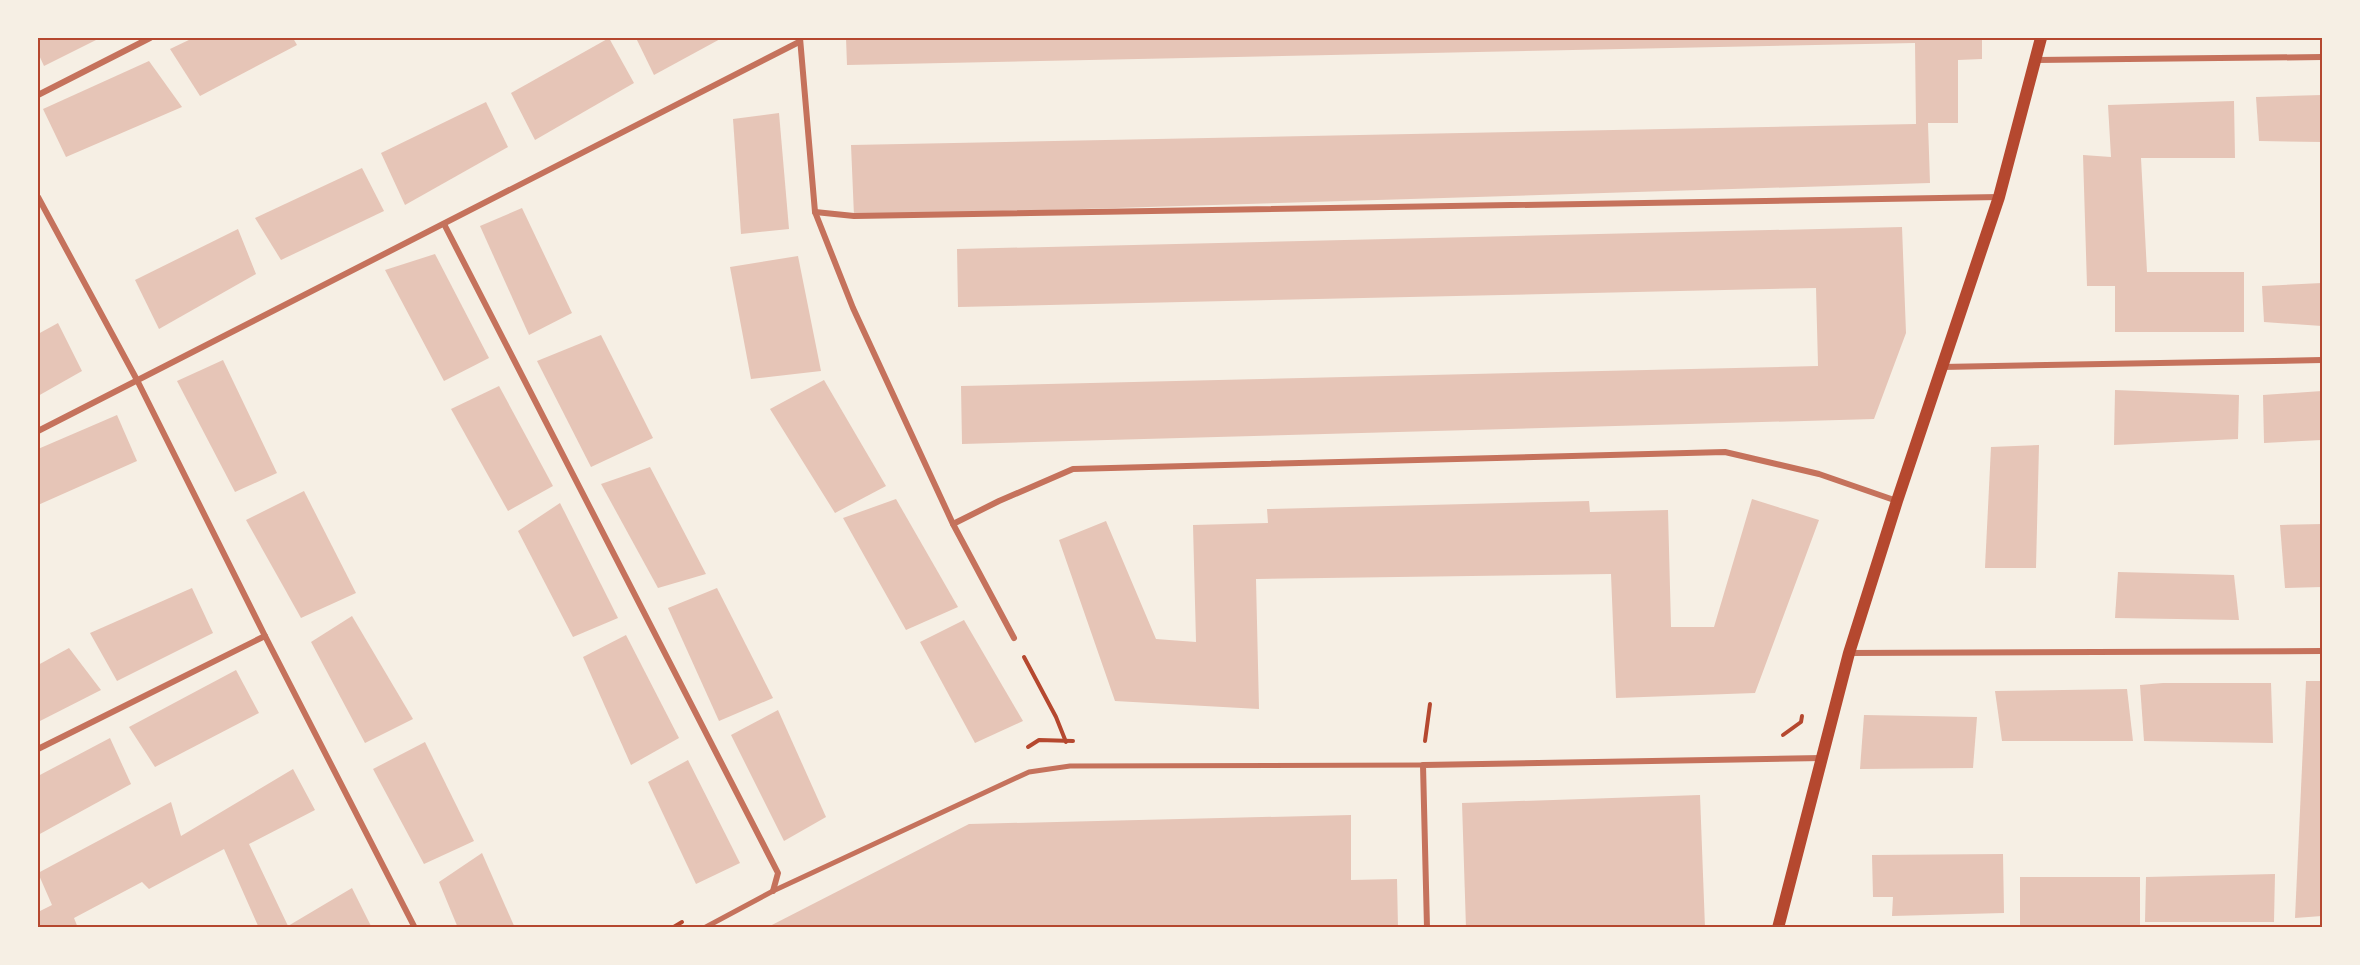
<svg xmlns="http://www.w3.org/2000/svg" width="2360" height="965" font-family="'Open Sans',sans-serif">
<rect width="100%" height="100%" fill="#f6efe4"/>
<g fill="#e6c5b7">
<path d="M38,38H100L44,66L38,53Z"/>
<path d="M193,38H293L297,45L200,96L170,49Z"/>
<path d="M609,38L634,83L535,140L511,93Z"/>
<path d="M636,38H722L654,75Z"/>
<path d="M846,38H1982V59L1958,60V123H1928L1930,183L854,216L851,145L1916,124L1915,43L847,65Z"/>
<path d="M149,61L182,107L66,157L43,109Z"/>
<path d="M2322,95V142L2259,141L2256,97Z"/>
<path d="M2234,101L2235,158H2132H2141L2147,272H2244V332H2115V286H2087L2083,155L2111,157L2108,105Z"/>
<path d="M486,102L508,147L405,205L381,153Z"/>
<path d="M779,113L789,229L741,234L733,119Z"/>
<path d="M362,168L384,211L281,260L255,218Z"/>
<path d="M522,208L572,313L529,335L480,226Z"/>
<path d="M1902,227L1906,333L1874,419L962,444L961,386L1818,366L1816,288L958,307L957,249Z"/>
<path d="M238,229L256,274L159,329L135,280Z"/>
<path d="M435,254L489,358L444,381L385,270Z"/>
<path d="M798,256L821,371L751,379L730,267Z"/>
<path d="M2322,283V326L2264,322L2262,286Z"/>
<path d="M58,323L82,371L38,396V334Z"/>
<path d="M601,335L653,438L591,467L537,361Z"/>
<path d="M223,360L277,473L235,492L177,381Z"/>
<path d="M824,380L886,486L835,513L770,409Z"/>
<path d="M499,386L553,486L508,511L451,409Z"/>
<path d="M2115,390L2239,395L2238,439L2114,445Z"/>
<path d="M2322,391V440L2264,443L2263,395Z"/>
<path d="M117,415L137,461L38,505V449Z"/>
<path d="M2039,445L2036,568H1985L1991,447Z"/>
<path d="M650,467L706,574L658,588L601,484Z"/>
<path d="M304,491L356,593L301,618L246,520Z"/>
<path d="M896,499L958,607L906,630L843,518Z"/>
<path d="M1752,499L1819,520L1755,693L1616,698L1611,574L1256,579L1259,709L1115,701L1059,540L1106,521L1156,639L1196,642L1193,525L1268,523L1267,509L1589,501L1590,512L1668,510L1671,627H1714Z"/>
<path d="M560,503L618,618L573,637L518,531Z"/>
<path d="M2322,524V587L2285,588L2280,525Z"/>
<path d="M2118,572L2234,575L2239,620L2115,618Z"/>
<path d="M192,588L213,633L117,681L90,633Z"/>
<path d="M717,588L773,698L719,721L668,608Z"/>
<path d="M352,616L413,719L365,743L311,642Z"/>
<path d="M964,620L1023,721L975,743L920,642Z"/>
<path d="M626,635L679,738L631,765L583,657Z"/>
<path d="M69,648L101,690L38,722V665Z"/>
<path d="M236,670L259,713L155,767L129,727Z"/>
<path d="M2306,681H2322V916L2295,918Z"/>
<path d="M2163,683H2271L2273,743L2144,741L2140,685Z"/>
<path d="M2127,689L2133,741H2002L1995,691Z"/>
<path d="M778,710L826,817L784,841L731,735Z"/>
<path d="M1864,715L1977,717L1973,768L1860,769Z"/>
<path d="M110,738L131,784L38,835V776Z"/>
<path d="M425,742L474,841L424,864L373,769Z"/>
<path d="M688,760L740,863L696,884L648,782Z"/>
<path d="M293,769L315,810L249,844L288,926L352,888L372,928H259L224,849L149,889L142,882L74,918L78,928H38V912L52,905L38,873L171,802L181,836Z"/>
<path d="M1700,795L1705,928H1466L1462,803Z"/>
<path d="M1351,815V880L1397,879L1398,928H766L969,824Z"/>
<path d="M482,853L515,928H458L439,882Z"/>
<path d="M2003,854L2004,913L1892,916L1893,897H1873L1872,855Z"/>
<path d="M2275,874L2274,922H2145L2146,877Z"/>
<rect x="2020" y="877" width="120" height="50"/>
</g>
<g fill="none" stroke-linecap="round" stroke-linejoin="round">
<g stroke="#b5482f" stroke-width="4">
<path d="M1024,657L1056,717L1066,742"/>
<path d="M1783,735L1801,722L1802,716"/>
<path d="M1425,741L1430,704"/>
<path d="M1028,747L1039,740L1073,741"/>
<path d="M672,928L682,922"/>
</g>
<path stroke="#c5725c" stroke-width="5" d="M704,928L773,891L1029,772L1070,766L1423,765"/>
<g stroke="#c5725c" stroke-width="6">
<path d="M800,38L815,212L853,308L953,524L1014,638"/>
<path d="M2036,60L2322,57"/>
<path d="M38,95L150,38"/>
<path d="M38,197L137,380L265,636L415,928"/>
<path d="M815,212L854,216L1999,197"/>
<path d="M444,224L778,873L773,891"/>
<path d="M1942,367L2322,360"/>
<path d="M38,431L799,42"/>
<path d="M953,524L999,501L1073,469L1725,452L1819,474L1897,501"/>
<path d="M1849,653L2322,651"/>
<path d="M38,749L265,636"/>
<path d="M1427,928L1423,765L1822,758"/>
</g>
<path stroke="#b5482f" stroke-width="12" d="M1778,928L1849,653L1897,501L1999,197L2041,38"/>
</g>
<rect width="2360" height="965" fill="none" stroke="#f6efe4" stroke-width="78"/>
<rect x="39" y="39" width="2282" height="887" fill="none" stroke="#b5482f" stroke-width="2"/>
</svg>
